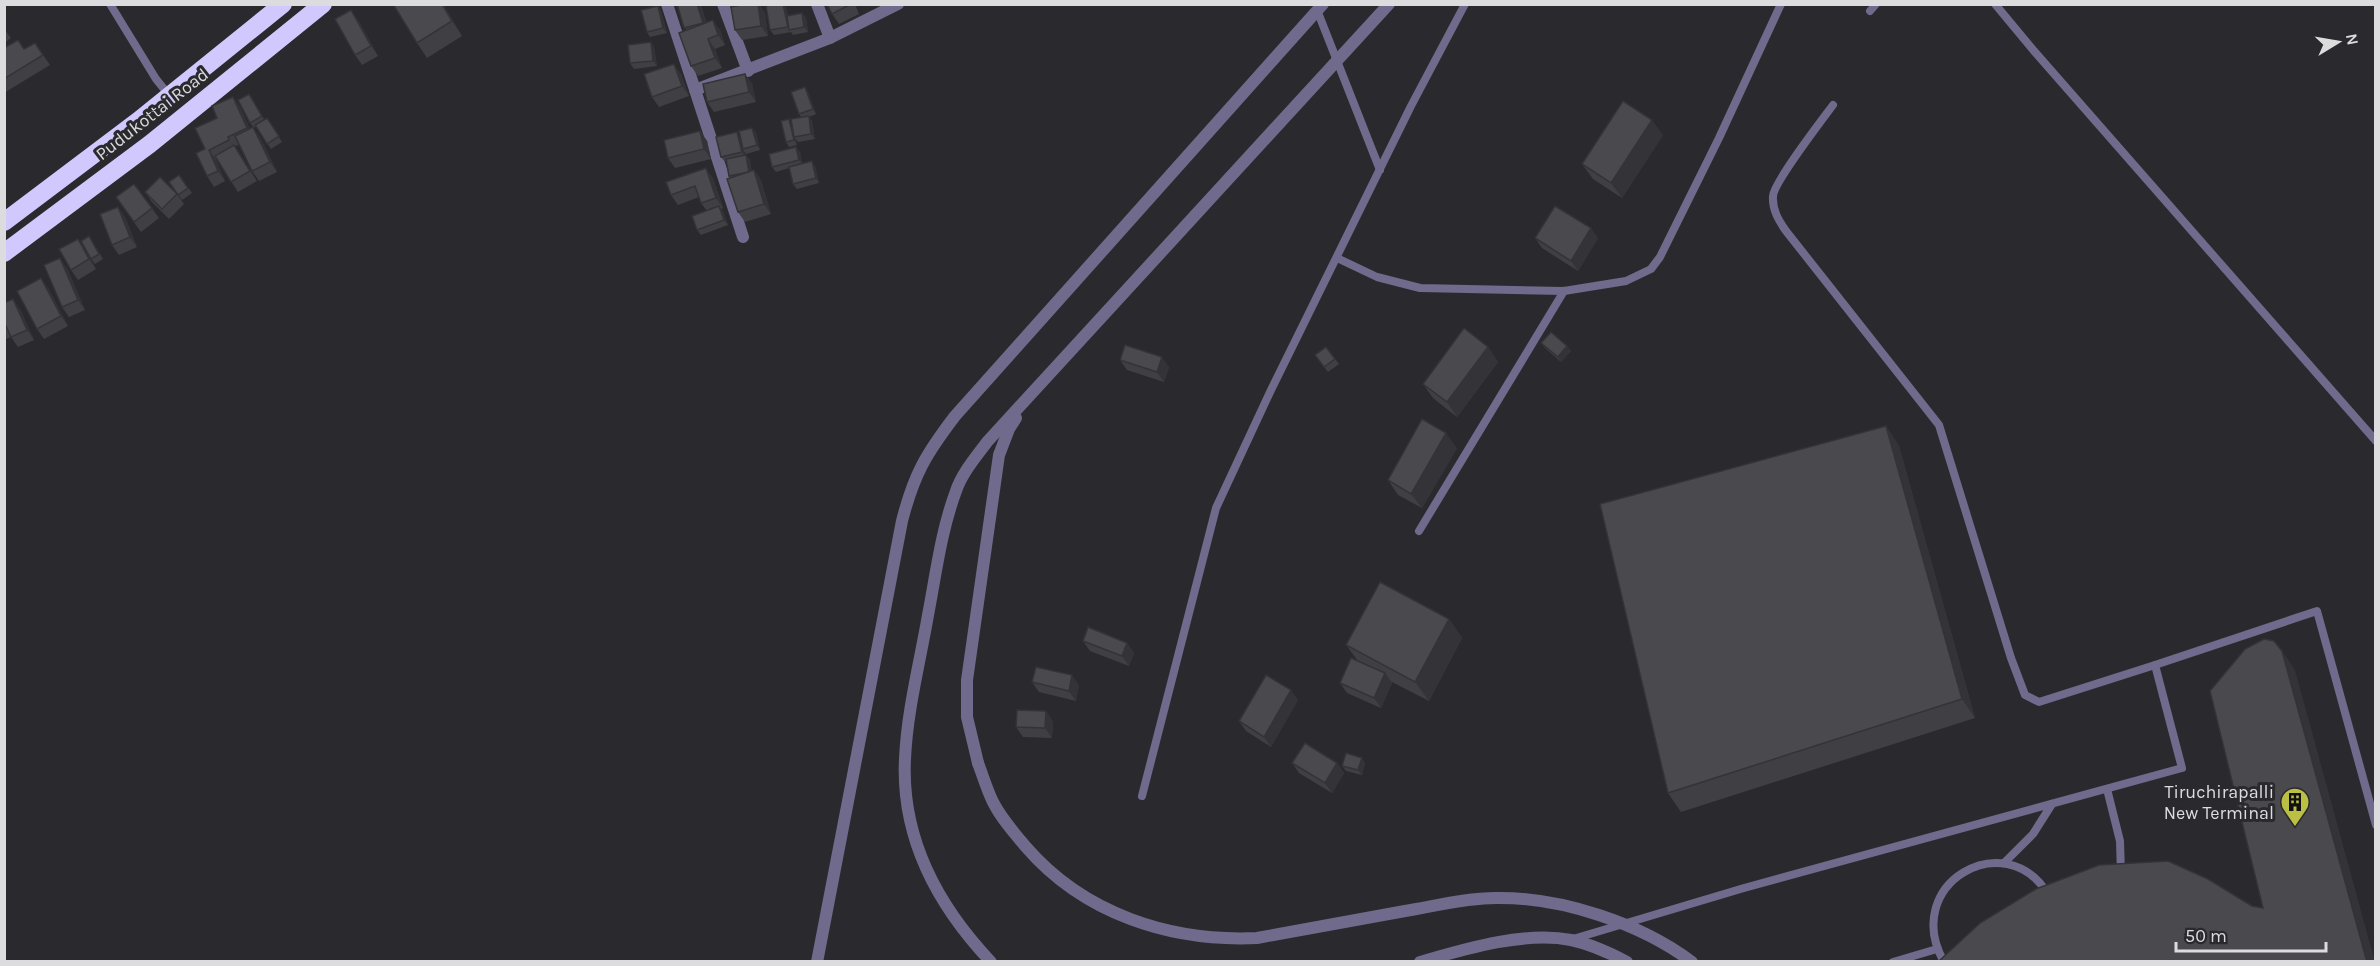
<svg xmlns="http://www.w3.org/2000/svg" width="2380" height="966" font-family="Karla,sans-serif">
<rect width="100%" height="100%" fill="#2a2a2e"/>
<g fill="none" stroke-linecap="round" stroke-linejoin="round">
<g stroke="#706b8d" stroke-width="8">
<path d="M110,4L156,79L169,95"/>
<path d="M1995,4L2034,51L2376,441"/>
<path d="M1317,10L1380,170"/>
<path d="M1870,11L1876,4"/>
<path d="M1833,105C1822,120 1774,182 1773,196C1772,210 1779,221 1786,231L1939,425L2011,658L2025,695L2039,702L2155,665"/>
<path d="M1337,258L1377,277L1420,288L1564,291L1626,281L1651,269L1660,257L1719,138L1781,4"/>
<path d="M1419,531L1564,291"/>
<path d="M2107,789L2120,841L2121,874"/>
<path d="M1142,796L1216,508L1271,390L1411,106L1465,4"/>
<path d="M2004,863L2033,834L2052,804"/>
<path d="M1573,939L1744,888L2182,768L2155,665L2317,611L2376,825"/>
<path d="M1893,962L1937,949"/>
<path d="M1944,962C1900,884 2005,824 2048,894"/>
</g>
<g stroke="#706b8d" stroke-width="12">
<path d="M667,4L743,237"/>
<path d="M723,4L748,71"/>
<path d="M817,4L830,38"/>
<path d="M695,90L830,38L898,4"/>
<path d="M978,763L967,717V680L999,455L1009,429L1016,418"/>
<path d="M817,962L902,521C914,474 926,454 955,416L1323,4"/>
<path d="M991,962C938,906 901,838 905,759C907,711 920,662 928,615C936,574 941,531 956,491C962,473 976,457 987,442L1389,4"/>
<path d="M1420,962C1465,949 1524,931 1571,940C1590,944 1610,953 1627,962"/>
</g>
<g stroke="#d1c9fd" stroke-width="18">
<path d="M4,222L138,121L283,4"/>
<path d="M4,253L150,144L323,4"/>
</g>
<path stroke="#706b8d" stroke-width="12" d="M978,763C983,776 987,790 993,802C1001,818 1014,833 1026,847C1084,914 1170,942 1257,938C1307,929 1356,920 1405,911C1435,906 1466,898 1496,898C1561,897 1640,923 1692,962"/>
</g>
<g fill="#403f43">
<path d="M443,4L462,36L427,58L417,43Z"/>
<path d="M677,4L720,30L725,45L715,49L722,68L698,76L691,66L686,30Z"/>
<path d="M734,4H759L765,13L768,36L742,40L735,30V6Z"/>
<path d="M774,4H784L786,8L788,15L802,13L806,18L808,32L793,35L791,32L774,35L770,30Z"/>
<path d="M827,4H855L859,14L839,24L832,14Z"/>
<path d="M658,6L661,11L667,33L650,37L647,32Z"/>
<path d="M358,20L378,56L362,65L355,55Z"/>
<path d="M4,29L11,38L4,43Z"/>
<path d="M651,42L654,47L657,66L634,69L630,63Z"/>
<path d="M35,43L50,65L4,93V48L25,49Z"/>
<path d="M681,74L689,96L659,107L652,97Z"/>
<path d="M745,74L752,84L756,102L714,112L707,102Z"/>
<path d="M805,87L808,92L816,114L809,117L812,121L815,139L798,142L796,139L797,145L789,147L786,142L792,123L801,117L799,114Z"/>
<path d="M249,94L264,119L267,118L282,142L271,149L256,126L254,128L250,123Z"/>
<path d="M233,97L240,107L250,129L260,137L277,172L259,181L252,171L239,145L235,146L257,181L238,192L217,159L216,160L225,181L214,187L207,176L205,149L217,118Z"/>
<path d="M752,128L756,133L760,150L746,154L743,150L745,155H746L750,160L751,171L754,170L761,180L771,214L745,222L738,212L729,176L726,161L725,162L721,157Z"/>
<path d="M700,131L707,141L711,159L675,168L668,158Z"/>
<path d="M1663,135L1622,198L1593,179L1582,164Z"/>
<path d="M800,152L802,164L815,166L819,183L797,189L793,184L789,168L776,172L772,167Z"/>
<path d="M179,175L192,193L182,200L169,182Z"/>
<path d="M713,178L723,208L721,209L728,225L701,235L697,230L707,211L701,203L699,197L678,205L671,195Z"/>
<path d="M134,184L159,218L141,232L116,197Z"/>
<path d="M145,192L177,194L184,204L169,219L152,202Z"/>
<path d="M125,217L137,247L119,255L112,245Z"/>
<path d="M89,236L103,259L95,264L91,259Z"/>
<path d="M1535,238H1598L1578,271L1542,248Z"/>
<path d="M78,239L85,249L96,269L78,280L71,270Z"/>
<path d="M67,268L85,310L69,317L62,307Z"/>
<path d="M48,288L68,326L44,339L37,329Z"/>
<path d="M4,303L20,309L34,340L18,347L11,337L4,340Z"/>
<path d="M1541,343L1567,346L1571,351L1561,362L1545,348Z"/>
<path d="M1326,347L1339,364L1328,372L1315,355Z"/>
<path d="M1488,347L1498,362L1457,417L1433,398L1423,384Z"/>
<path d="M1120,360L1169,367L1164,382L1127,370Z"/>
<path d="M1886,426L1899,446L1975,718L1681,812L1668,793Z"/>
<path d="M1457,448L1422,508L1398,495L1388,480Z"/>
<path d="M1449,619L1462,638L1429,701L1390,681L1392,683L1381,708L1347,693L1340,683L1358,661L1346,645Z"/>
<path d="M1083,641L1127,643L1134,653L1129,666L1090,651Z"/>
<path d="M1032,682L1079,685L1076,701L1039,692Z"/>
<path d="M1298,700L1271,747L1246,731L1239,721Z"/>
<path d="M1046,711L1053,722L1052,738L1023,737L1016,727Z"/>
<path d="M1292,763H1337L1344,773L1332,793L1299,773Z"/>
<path d="M1365,763L1362,775L1346,771L1342,766Z"/>
</g>
<g fill="#343337">
<path d="M442,4H443L462,36L452,21Z"/>
<path d="M697,4H701L710,33L703,23Z"/>
<path d="M758,4H759L765,13L768,36L761,26Z"/>
<path d="M783,4L786,8L791,30H790L788,27Z"/>
<path d="M658,6L661,11L667,33L663,28Z"/>
<path d="M351,10L358,20L378,56L371,46Z"/>
<path d="M802,13L806,18L808,32L804,27Z"/>
<path d="M713,20L720,30L725,45L718,35Z"/>
<path d="M708,39L715,49L722,68L715,58Z"/>
<path d="M651,42L654,47L657,66L653,61Z"/>
<path d="M674,64L681,74L689,96L682,86Z"/>
<path d="M745,74L752,84L756,102L749,92Z"/>
<path d="M805,87L808,92L816,114L813,109Z"/>
<path d="M233,97L240,107L254,138L247,128Z"/>
<path d="M809,116L812,121L815,139L811,134Z"/>
<path d="M789,119L793,124L794,137L796,139L797,145L794,140Z"/>
<path d="M1652,120L1663,135L1622,198L1611,183Z"/>
<path d="M253,127L260,137L277,172L270,162Z"/>
<path d="M752,128L756,133L760,150L757,145Z"/>
<path d="M700,131L707,141L711,159L704,149Z"/>
<path d="M737,132L740,138L745,157L742,152Z"/>
<path d="M234,145L241,155L257,181L250,171Z"/>
<path d="M796,147L800,152L803,165L799,160Z"/>
<path d="M209,150L216,160L225,181L218,171Z"/>
<path d="M746,155L750,160L753,178L749,172Z"/>
<path d="M812,161L815,166L819,183L816,178Z"/>
<path d="M706,168L713,178L723,208L716,198Z"/>
<path d="M754,170L761,180L771,214L764,204Z"/>
<path d="M719,206L723,211L728,225L724,220Z"/>
<path d="M118,207L125,217L137,247L130,237Z"/>
<path d="M1591,228L1598,238L1578,271L1571,261Z"/>
<path d="M78,239L85,249L96,269L89,259Z"/>
<path d="M60,258L67,268L85,310L78,300Z"/>
<path d="M41,278L48,288L68,326L61,316Z"/>
<path d="M13,299L20,309L34,340L27,330Z"/>
<path d="M1567,346L1571,351L1561,362L1558,357Z"/>
<path d="M1488,347L1498,362L1457,417L1447,402Z"/>
<path d="M1162,357L1169,367L1164,382L1157,372Z"/>
<path d="M1886,426L1899,446L1975,718L1962,699Z"/>
<path d="M1446,433L1457,448L1422,508L1411,494Z"/>
<path d="M1449,619L1462,638L1429,701L1415,682Z"/>
<path d="M1127,643L1134,653L1129,666L1122,656Z"/>
<path d="M2282,651L2295,670L2375,962H2367Z"/>
<path d="M1385,673L1392,683L1381,708L1374,698Z"/>
<path d="M1072,675L1079,685L1076,701L1069,691Z"/>
<path d="M1291,690L1298,700L1271,747L1264,737Z"/>
<path d="M1046,711L1053,722L1052,738L1045,728Z"/>
<path d="M1362,758L1365,763L1362,775L1358,770Z"/>
<path d="M1337,763L1344,773L1332,793L1325,783Z"/>
</g>
<g fill="#4a494e" stroke="#343337" stroke-width="1.5">
<path d="M393,4H442L452,21L417,43Z"/>
<path d="M677,4H697L703,23L684,28Z"/>
<path d="M746,4H758L761,26L735,30L731,7Z"/>
<path d="M774,4H783L788,27L770,30L766,6Z"/>
<path d="M827,4H851L832,14Z"/>
<path d="M658,6L663,28L647,32L641,10Z"/>
<path d="M351,10L371,46L355,55L335,19Z"/>
<path d="M802,13L804,27L789,30L787,16Z"/>
<path d="M713,20L718,35L708,39L715,58L691,66L679,33Z"/>
<path d="M18,40L24,49L35,43L43,55L4,79V48Z"/>
<path d="M651,42L653,61L630,63L628,45Z"/>
<path d="M674,64L682,86L652,97L644,74Z"/>
<path d="M745,74L749,92L707,102L703,84Z"/>
<path d="M805,87L813,109L799,114L791,92Z"/>
<path d="M249,94L262,116L250,123L238,100Z"/>
<path d="M233,97L247,128L228,137L229,140L209,150L218,171L207,176L196,153L205,149L195,128L217,118L212,106Z"/>
<path d="M1623,101L1652,120L1611,183L1582,164Z"/>
<path d="M809,116L811,134L794,137L791,119Z"/>
<path d="M267,118L279,136L267,144L255,125Z"/>
<path d="M789,119L794,140L786,142L781,121Z"/>
<path d="M253,127L270,162L252,171L235,136Z"/>
<path d="M752,128L757,145L743,149L739,131Z"/>
<path d="M700,131L704,149L668,158L664,140Z"/>
<path d="M737,132L742,152L721,157L716,137Z"/>
<path d="M234,145L250,171L231,182L215,156Z"/>
<path d="M796,147L799,160L772,167L769,154Z"/>
<path d="M746,155L749,172L729,176L726,159Z"/>
<path d="M812,161L816,178L793,184L789,167Z"/>
<path d="M706,168L716,198L701,203L695,186L671,195L666,182Z"/>
<path d="M754,170L764,204L738,212L727,179Z"/>
<path d="M179,175L188,188L178,195L169,182Z"/>
<path d="M160,177L177,194L162,209L145,192Z"/>
<path d="M134,184L152,208L134,222L116,197Z"/>
<path d="M719,206L724,220L697,230L692,216Z"/>
<path d="M1555,206L1591,228L1571,261L1535,238Z"/>
<path d="M118,207L130,237L112,245L100,214Z"/>
<path d="M89,236L99,254L91,259L81,241Z"/>
<path d="M78,239L89,259L71,270L59,249Z"/>
<path d="M60,258L78,300L62,307L44,265Z"/>
<path d="M41,278L61,316L37,329L17,291Z"/>
<path d="M13,299L27,330L11,337L6,326L4,327V303Z"/>
<path d="M1464,328L1488,347L1447,402L1423,384Z"/>
<path d="M1551,332L1567,346L1558,357L1541,343Z"/>
<path d="M1125,345L1162,357L1157,372L1120,360Z"/>
<path d="M1326,347L1335,359L1324,367L1315,355Z"/>
<path d="M1422,419L1446,433L1411,494L1388,480Z"/>
<path d="M1886,426L1962,699L1668,793L1600,504Z"/>
<path d="M1380,582L1449,619L1415,682L1346,645Z"/>
<path d="M1088,627L1127,643L1122,656L1083,641Z"/>
<path d="M2264,639L2274,641L2282,651L2367,962H1938L1980,923L2036,889L2099,865L2168,861L2208,879L2252,906L2263,908L2210,691L2245,649Z"/>
<path d="M1351,658L1385,673L1374,698L1340,683Z"/>
<path d="M1036,667L1072,675L1069,691L1032,682Z"/>
<path d="M1266,675L1291,690L1264,737L1239,721Z"/>
<path d="M1017,710L1046,711L1045,728L1016,727Z"/>
<path d="M1305,743L1337,763L1325,783L1292,763Z"/>
<path d="M1346,753L1362,758L1358,770L1342,766Z"/>
</g>
<defs>
<g id="building-pin" transform="scale(1.5)"><path d="M0 17L-7.5 6A9.5 9.5 0 1 1 7.5 6Z" fill="#bbc045" stroke="#2a2a2e"/><path d="M-4-6H4V6H1V3H-1V6H-4ZM-2.5-4.3h1.7v1.8h-1.7ZM.8-4.3h1.7v1.8H.8ZM-2.5-1h1.7V.8h-1.7ZM.8-1h1.7V.8H.8Z" fill="#111"/></g>
</defs>
<g fill-rule="evenodd">
<use href="#building-pin" x="2295" y="802"/>
</g>
<g text-anchor="middle" stroke-width="6" stroke-linejoin="round" paint-order="stroke">
<g font-size="18" fill="#dcdcde" stroke="#2a2a2e">
<text transform="translate(152 114) rotate(-38)" y="6">Pudukottai Road</text>
</g>
<g font-size="18" fill="#dcdcde" stroke="#2a2a2e" text-anchor="end">
<text x="2274" y="798">Tiruchirapalli<tspan x="2274" dy="21">New Terminal</tspan></text>
</g>
</g>
<rect width="2380" height="966" fill="none" stroke="#dcdcde" stroke-width="12"/>
<g transform="translate(2338 42) rotate(79)" stroke="#2a2a2e" stroke-width="4.5" paint-order="stroke">
<path d="M0-4.5L10 22L0 15L-10 22Z" fill="#dcdcde"/>
<text y="-9" font-size="16" font-weight="bold" text-anchor="middle" fill="#dcdcde">N</text>
</g>
<path d="M2176 942v9h150v-9" fill="none" stroke="#dcdcde" stroke-width="3"/>
<text x="2185" y="942" font-size="18" fill="#dcdcde" stroke="#2a2a2e" stroke-width="4.5" paint-order="stroke">50 m</text>
</svg>
